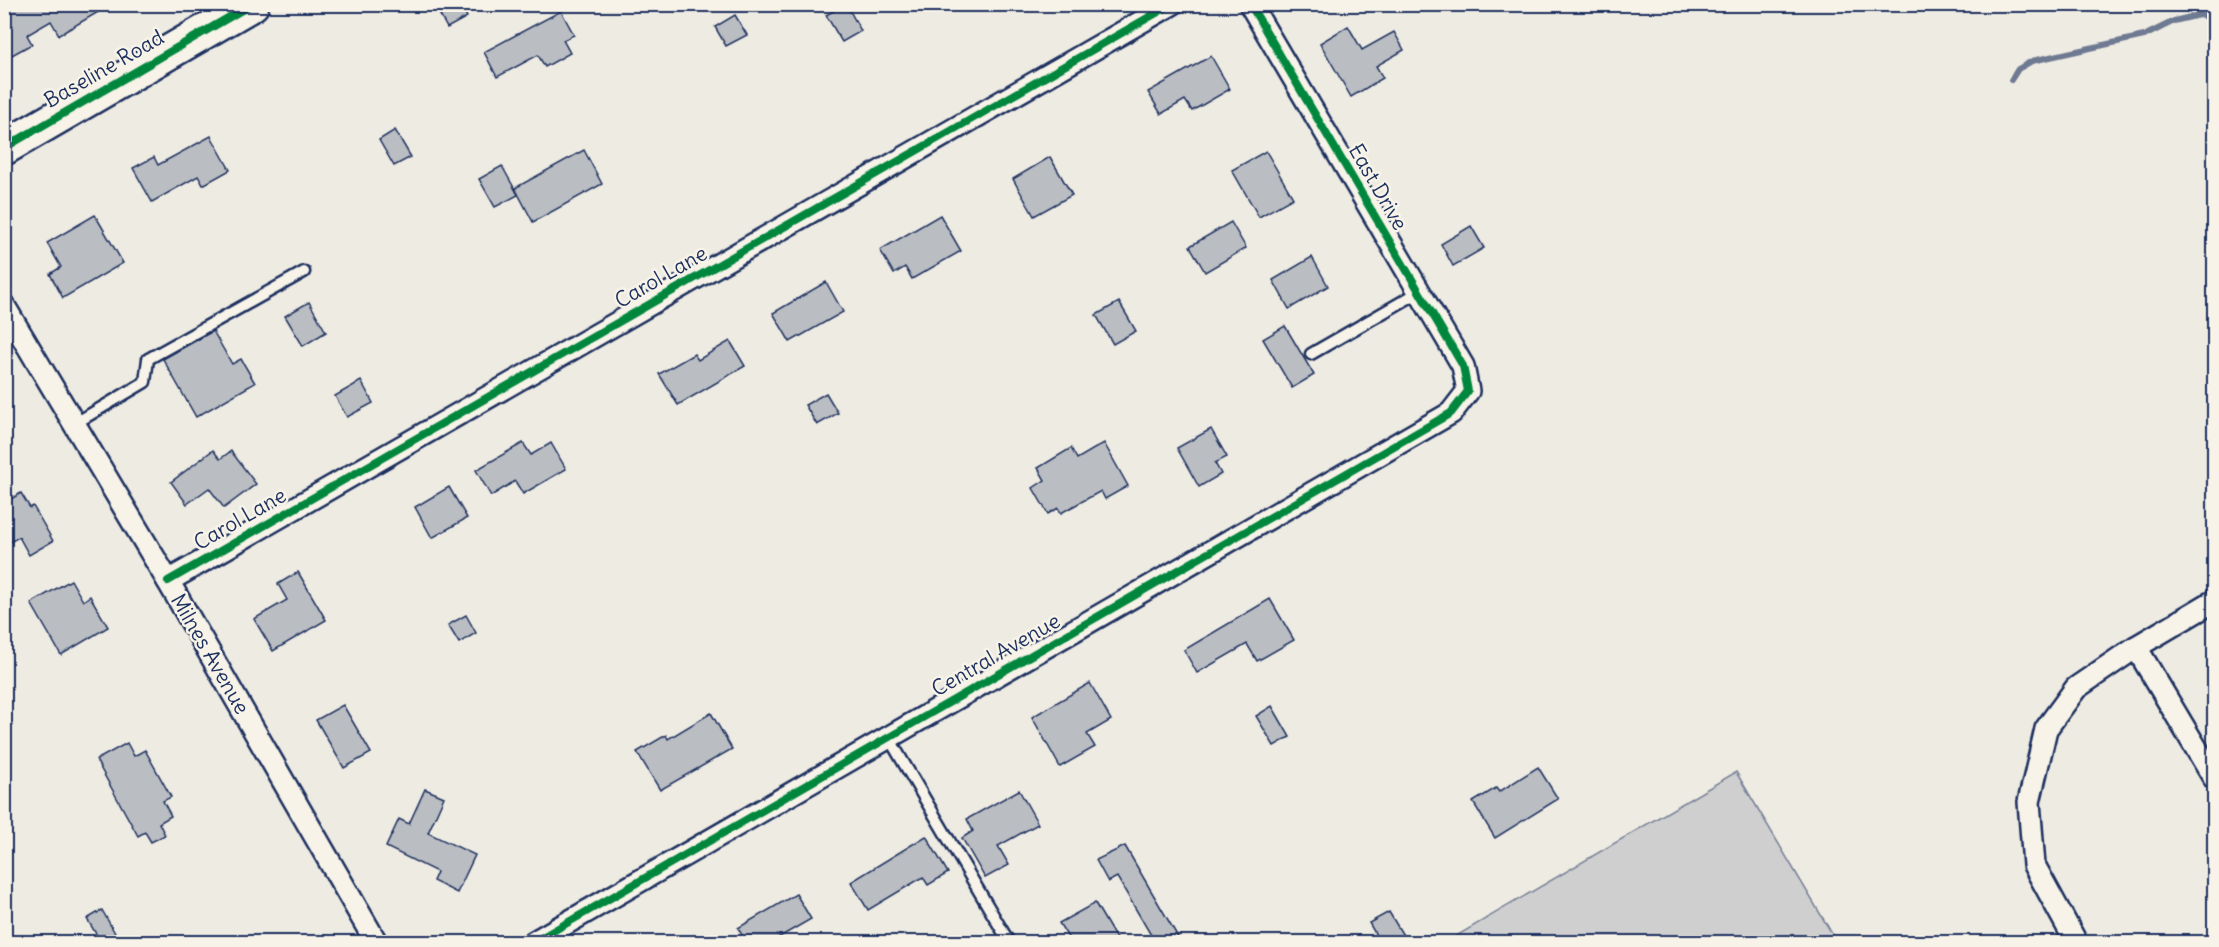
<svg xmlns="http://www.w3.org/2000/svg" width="2219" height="947" font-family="Delius,sans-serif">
<rect width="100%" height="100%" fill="#eeebe2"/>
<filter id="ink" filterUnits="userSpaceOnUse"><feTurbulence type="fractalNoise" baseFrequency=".0167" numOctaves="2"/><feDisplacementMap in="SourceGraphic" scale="12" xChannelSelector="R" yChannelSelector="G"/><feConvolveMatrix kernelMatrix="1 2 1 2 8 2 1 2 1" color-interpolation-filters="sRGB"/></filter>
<g filter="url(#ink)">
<path fill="#cfcfcf" stroke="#757f96" stroke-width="1.5" d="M1736,772L1837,942H1446Z"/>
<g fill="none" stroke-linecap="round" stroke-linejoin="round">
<path stroke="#6e7992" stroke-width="6" d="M2011,80L2018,69L2032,61L2144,36L2174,21L2199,15L2214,18"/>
</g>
<g fill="#babdc2" stroke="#1b2f5e" stroke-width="1.5">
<path d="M19,4H112L59,35L51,21L27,35L32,44L12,55L4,42V12Z"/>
<path d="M434,4H460L467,17L447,28Z"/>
<path d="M846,4L861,31L842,42L826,15Z"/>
<path d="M561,11L574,35L563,40L570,53L545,67L538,55L497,77L484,52Z"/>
<path d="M735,15L747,35L726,46L715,27Z"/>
<path d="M1348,26L1362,50L1394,32L1404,50L1376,66L1383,78L1351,97L1320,43Z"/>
<path d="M1211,56L1230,89L1192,111L1185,100L1161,114L1148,92Z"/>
<path d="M395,130L411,157L394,166L379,140Z"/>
<path d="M211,136L230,170L203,185L198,176L152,202L133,168L154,157L158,165Z"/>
<path d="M584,150L602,184L533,222L515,188Z"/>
<path d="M1266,151L1293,198L1259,217L1232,170Z"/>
<path d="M1050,157L1072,195L1034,216L1013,179Z"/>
<path d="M502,166L518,195L495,207L479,179Z"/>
<path d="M95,215L123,263L63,298L50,274L61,267L47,243Z"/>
<path d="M940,215L961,251L912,279L905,267L894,274L880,250Z"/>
<path d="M1231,222L1246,248L1205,272L1190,246Z"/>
<path d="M1471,226L1484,248L1453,266L1441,244Z"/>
<path d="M1312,257L1328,286L1289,309L1273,280Z"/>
<path d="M826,282L843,312L790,342L773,313Z"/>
<path d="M309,302L326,332L303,346L285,316Z"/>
<path d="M1119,302L1136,331L1113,344L1096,315Z"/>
<path d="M1285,326L1314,375L1292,388L1263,339Z"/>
<path d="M213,331L232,364L241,359L255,383L196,417L163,359Z"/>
<path d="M730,341L745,366L678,405L659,374L694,354L698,360Z"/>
<path d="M361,381L373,403L347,417L335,396Z"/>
<path d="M826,393L838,413L817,425L805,405Z"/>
<path d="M1211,429L1227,457L1215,463L1221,474L1199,487L1177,448Z"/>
<path d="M523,443L531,455L551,443L566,469L523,494L515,481L491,496L476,470Z"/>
<path d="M1104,443L1128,486L1105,499L1101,491L1061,513L1058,508L1048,514L1033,488L1045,480L1038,468L1071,448L1077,459Z"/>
<path d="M213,450L220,459L231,451L256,484L224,508L209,488L187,504L171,482Z"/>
<path d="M449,487L467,518L432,538L415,507Z"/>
<path d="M21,493L30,508L33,506L53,541L29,555L19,537L4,545V503Z"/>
<path d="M298,572L326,620L273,651L254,619L287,600L278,584Z"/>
<path d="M71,580L83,601L90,596L108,627L61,655L31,603Z"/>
<path d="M1270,599L1294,640L1257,661L1247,644L1197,673L1184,650Z"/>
<path d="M466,615L476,633L459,643L448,625Z"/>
<path d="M1090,683L1111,720L1087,734L1095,747L1060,767L1032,717Z"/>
<path d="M343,705L371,753L344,768L316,720Z"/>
<path d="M1272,706L1290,737L1274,746L1256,716Z"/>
<path d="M711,713L732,749L660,790L637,752L666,735L668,739Z"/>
<path d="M127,743L134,756L145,750L171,797L163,801L171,816L159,823L165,835L151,842L145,832L138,836L96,760Z"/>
<path d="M1538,767L1558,799L1495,838L1473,802L1496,788L1499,792Z"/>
<path d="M425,789L444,797L428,833L475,855L457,893L433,881L437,872L386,847L399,819L409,824Z"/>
<path d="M1019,790L1038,824L998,846L1009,865L985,878L962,838L973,831L967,819Z"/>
<path d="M926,836L948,873L928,885L923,877L868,910L851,882Z"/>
<path d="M1125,846L1178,937L1168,942H1155L1117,877L1108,882L1096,860Z"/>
<path d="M796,894L811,919L771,942H746L738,928Z"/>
<path d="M1095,903L1118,942H1071L1059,923Z"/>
<path d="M102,910L120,942H101L87,919Z"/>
<path d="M1389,912L1407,942H1380L1369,923Z"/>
</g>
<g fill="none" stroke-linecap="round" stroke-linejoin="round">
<g stroke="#1b2f5e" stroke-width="15">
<g id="service">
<path d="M1311,354L1419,292"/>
<path d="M74,424L145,382L148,359L304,272"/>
<path d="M889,738L1009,942"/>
</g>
</g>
<g stroke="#1b2f5e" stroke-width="26">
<g id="minor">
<path d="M4,306L168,581L376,942"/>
<path d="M168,581L1172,4"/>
<path d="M2214,601L2136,647L2214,778"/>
<path d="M534,942L1451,413L1468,391L1463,366L1250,4"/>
<path d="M2076,942L2034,865L2029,802L2046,729L2076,688L2136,647"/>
</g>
</g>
<g stroke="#1b2f5e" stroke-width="38">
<path id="primary" d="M4,148L252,4"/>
</g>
<use href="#service" stroke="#f7f3e8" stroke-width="10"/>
<use href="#minor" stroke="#f7f3e8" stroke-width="21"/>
<use href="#primary" stroke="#f7f3e8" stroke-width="33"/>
<g stroke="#f7f3e8" stroke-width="11">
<g id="cycleway">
<path d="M4,148L252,4"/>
<path d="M168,581L1172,4"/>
<path d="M534,942L1451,413L1468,391L1463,366L1250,4"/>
</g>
</g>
<use href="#cycleway" stroke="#00873e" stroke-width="8"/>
</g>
</g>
<g text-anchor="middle" stroke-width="5" stroke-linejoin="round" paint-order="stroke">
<g font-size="21" fill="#1b2f5e" stroke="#f7f3e8">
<text transform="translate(104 69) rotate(-30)" y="7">Baseline Road</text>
<text transform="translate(1378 187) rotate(60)" y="7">East Drive</text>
<text transform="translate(661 277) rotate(-30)" y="7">Carol Lane</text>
<text transform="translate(240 519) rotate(-30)" y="7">Carol Lane</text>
<text transform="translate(210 654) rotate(60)" y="7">Milnes Avenue</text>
<text transform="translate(996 655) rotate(-30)" y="7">Central Avenue</text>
</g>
</g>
<rect width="2219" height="947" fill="none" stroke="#f7f3e8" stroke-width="24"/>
<rect x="12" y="12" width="2195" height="923" fill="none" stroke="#1b2f5e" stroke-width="2" filter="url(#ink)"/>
</svg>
